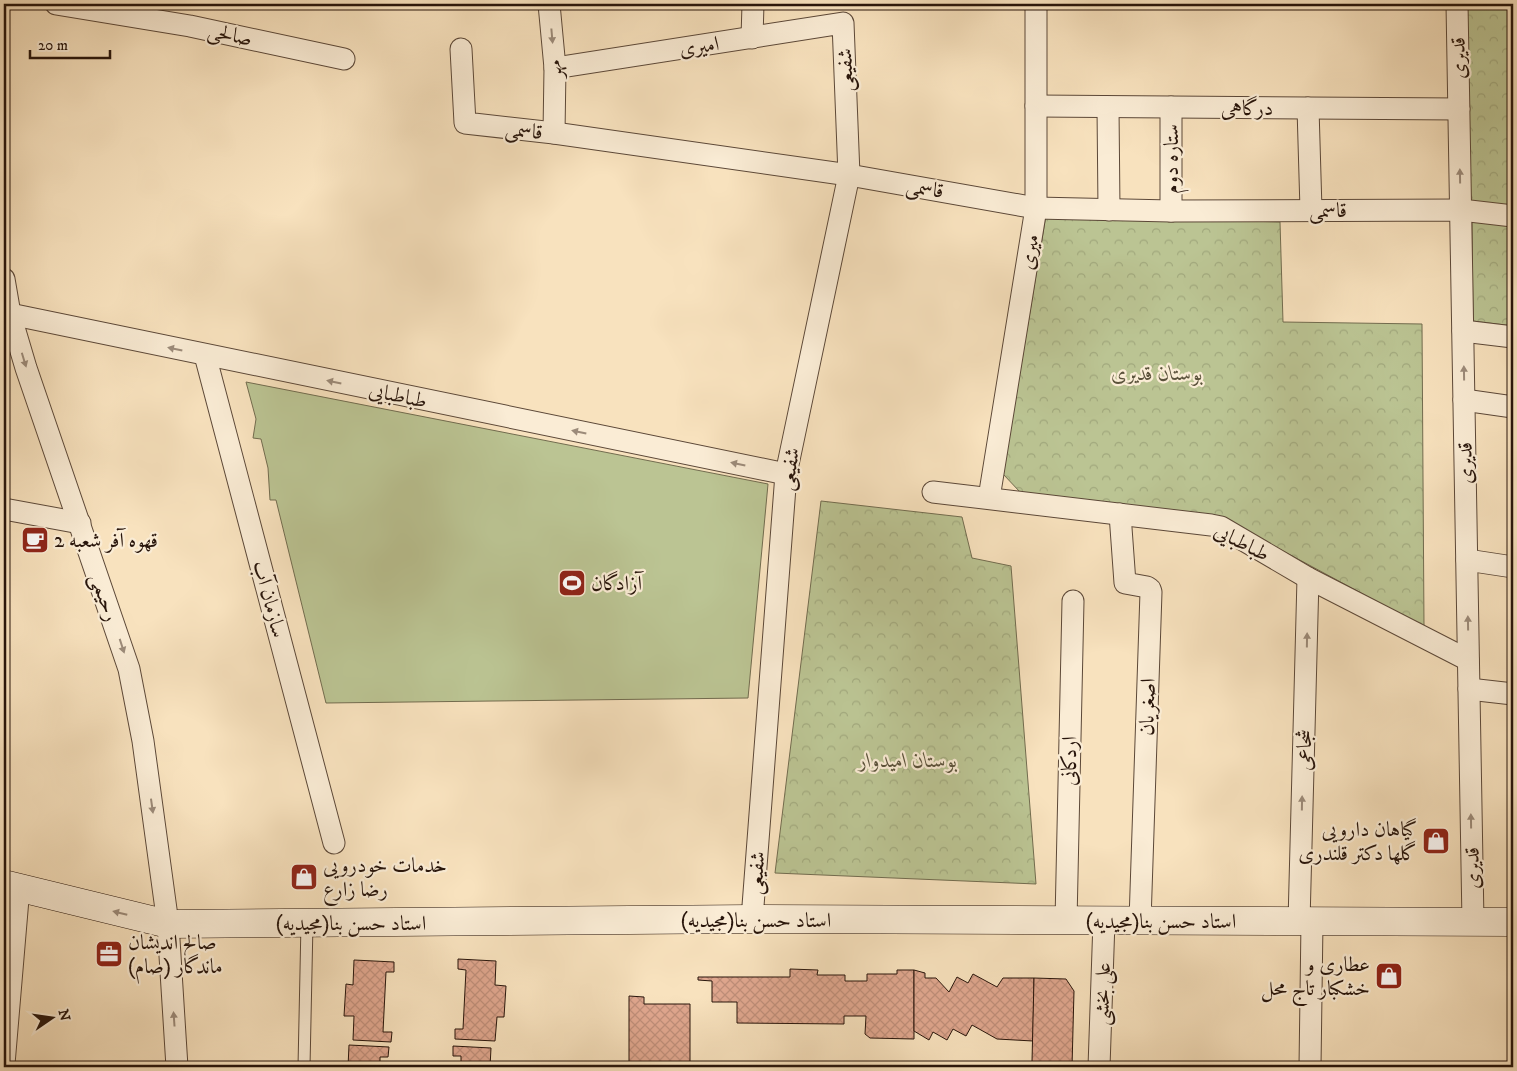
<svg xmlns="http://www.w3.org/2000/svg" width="1517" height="1071" font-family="'IM FELL DW Pica',Amiri,serif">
<defs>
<pattern id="forest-crowns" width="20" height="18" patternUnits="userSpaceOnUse" patternTransform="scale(1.25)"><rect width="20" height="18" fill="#bbc493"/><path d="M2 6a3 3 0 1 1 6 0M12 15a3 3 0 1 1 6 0" fill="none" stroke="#a1a87d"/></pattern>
<pattern id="building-cross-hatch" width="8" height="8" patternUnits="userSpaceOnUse" patternTransform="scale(1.25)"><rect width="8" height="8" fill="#e0a78f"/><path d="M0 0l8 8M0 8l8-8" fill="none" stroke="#c08f7a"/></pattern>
</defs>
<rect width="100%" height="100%" fill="#f8e2be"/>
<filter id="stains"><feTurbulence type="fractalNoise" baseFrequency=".004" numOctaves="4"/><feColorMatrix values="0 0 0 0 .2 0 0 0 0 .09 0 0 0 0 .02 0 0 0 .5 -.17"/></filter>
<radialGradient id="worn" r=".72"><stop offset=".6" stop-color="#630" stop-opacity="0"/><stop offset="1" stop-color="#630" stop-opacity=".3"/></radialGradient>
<g fill="url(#forest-crowns)" stroke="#726c4f">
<path d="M1463,4H1513V207L1466,203Z"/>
<path d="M1046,215L1280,222L1283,322L1422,324L1424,627L1220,517L1020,492L1003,474Z"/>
<path d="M1472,220L1513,225V326L1473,321Z"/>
<path d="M821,501L962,517L972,558L1011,566L1036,884L775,873Z"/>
</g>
<path fill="#bbc493" stroke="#726c4f" d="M246,382L768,484L748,698L326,703L276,500H270L268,468L261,439L253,438L256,419Z"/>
<g fill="url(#building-cross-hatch)" stroke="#28150b">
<path d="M458,959L496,961L495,985L506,986L504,1017H497L495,1041L455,1039V1029H463L466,970L458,969Z"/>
<path d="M354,960L394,962V972H386L383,1032H392L391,1042L353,1040L354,1016H344L346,984L353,985Z"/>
<path d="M790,969L818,970L817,975H845V981H867V974H897V970H914V1039L870,1038L865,1034L866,1016H844V1024L737,1023V1002H712V981L698,980V977H790Z"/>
<path d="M914,970L925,973V978H936L949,992L957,977L968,983L973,974L997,987L1003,978H1034L1033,1041L997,1039L972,1025L966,1036L953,1029L947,1040L933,1032L929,1040L914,1031Z"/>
<path d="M1034,978L1066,979L1074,991L1072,1067H1014V1062H1032Z"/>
<path d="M629,996L644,997V1004H690V1067H629Z"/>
<path d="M349,1045L389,1047L388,1057H380V1067H348Z"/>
<path d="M453,1046L491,1048L490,1067H461V1056H453Z"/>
</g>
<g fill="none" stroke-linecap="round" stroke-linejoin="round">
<g stroke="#5c4838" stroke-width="13">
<path id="lane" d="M304,1067L307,923"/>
</g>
<g stroke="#5c4838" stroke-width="23">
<g id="street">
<path d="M56,4L190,26L344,59"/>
<path d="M549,4L555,68L554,133"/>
<path d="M1457,4L1473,922"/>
<path d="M752,38L753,4"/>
<path d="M461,49L465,123L554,133L849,175L1036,208L1171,211L1461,210L1513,216"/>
<path d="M555,68L843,23L849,175L786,474L752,919"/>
<path d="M1036,106L1459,109"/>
<path d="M1108,107L1109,210"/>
<path d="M1171,107V211"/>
<path d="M1308,108L1311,210"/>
<path d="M4,279L10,314L26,368L129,669L143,741L168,924L177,1067"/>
<path d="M10,314L786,474"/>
<path d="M1463,331L1513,337"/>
<path d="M205,355L334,843"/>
<path d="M1464,400L1513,407"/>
<path d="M933,492L1211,525L1221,527L1308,578L1468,660"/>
<path d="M989,498L1036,208V4"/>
<path d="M4,509L80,523"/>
<path d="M1120,514L1125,583L1147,587L1150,589L1151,592L1140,921"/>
<path d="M1467,560L1513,567"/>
<path d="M1469,689L1513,694"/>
<path d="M1066,921L1073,601"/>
<path d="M1299,922L1308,578"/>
<path d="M4,1064L19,887"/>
<path d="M1099,1067L1104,921"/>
<path d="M1310,1067L1312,922"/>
</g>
</g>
<g stroke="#28150b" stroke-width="29">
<path id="secondary" d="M4,884L168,924L752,919L1513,922"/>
</g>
<use href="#lane" stroke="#faecd5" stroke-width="11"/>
<use href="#street" stroke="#faecd5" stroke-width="21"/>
<use href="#secondary" stroke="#faecd5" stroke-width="28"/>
</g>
<defs><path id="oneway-solid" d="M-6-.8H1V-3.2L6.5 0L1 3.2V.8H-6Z" transform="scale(1.25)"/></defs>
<g fill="#9c8b7a">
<use href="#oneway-solid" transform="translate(552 36) rotate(85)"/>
<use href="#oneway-solid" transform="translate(1460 176) rotate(-91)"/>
<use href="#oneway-solid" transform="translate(175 349) rotate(-168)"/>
<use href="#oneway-solid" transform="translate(24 360) rotate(73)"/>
<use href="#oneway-solid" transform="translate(1464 373) rotate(-91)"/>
<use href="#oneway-solid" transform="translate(334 382) rotate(-168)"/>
<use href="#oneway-solid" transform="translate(579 432) rotate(-168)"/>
<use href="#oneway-solid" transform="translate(738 464) rotate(-168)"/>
<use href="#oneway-solid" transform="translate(1468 623) rotate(-91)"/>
<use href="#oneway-solid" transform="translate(1307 640) rotate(-89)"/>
<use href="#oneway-solid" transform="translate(122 646) rotate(72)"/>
<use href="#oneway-solid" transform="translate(1302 803) rotate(-89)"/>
<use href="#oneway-solid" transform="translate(152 806) rotate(82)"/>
<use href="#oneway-solid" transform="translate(1471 821) rotate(-91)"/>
<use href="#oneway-solid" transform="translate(120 913) rotate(-166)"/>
<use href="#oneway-solid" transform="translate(174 1019) rotate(-94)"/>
</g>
<defs>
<g id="cafe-square" transform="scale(1.4375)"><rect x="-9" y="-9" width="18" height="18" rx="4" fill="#8f2418" stroke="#faecd5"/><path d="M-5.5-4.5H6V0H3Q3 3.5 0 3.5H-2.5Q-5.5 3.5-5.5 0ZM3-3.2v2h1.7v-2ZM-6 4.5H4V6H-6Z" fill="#fff"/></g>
<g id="stadium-square" transform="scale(1.4375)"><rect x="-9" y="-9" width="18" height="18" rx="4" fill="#8f2418" stroke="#faecd5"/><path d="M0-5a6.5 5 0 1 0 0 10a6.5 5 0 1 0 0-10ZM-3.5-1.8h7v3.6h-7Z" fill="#fff"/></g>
<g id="shop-square" transform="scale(1.4375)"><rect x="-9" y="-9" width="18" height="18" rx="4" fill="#8f2418" stroke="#faecd5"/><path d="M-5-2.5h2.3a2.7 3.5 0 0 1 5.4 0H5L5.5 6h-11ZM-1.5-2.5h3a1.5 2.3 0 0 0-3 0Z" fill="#fff"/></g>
<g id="office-square" transform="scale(1.4375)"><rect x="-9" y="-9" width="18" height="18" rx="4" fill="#8f2418" stroke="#faecd5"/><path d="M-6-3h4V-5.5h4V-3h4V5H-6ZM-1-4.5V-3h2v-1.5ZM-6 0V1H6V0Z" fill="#fff"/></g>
</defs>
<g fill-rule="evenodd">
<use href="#cafe-square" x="35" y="540"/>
<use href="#stadium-square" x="572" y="583"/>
<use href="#shop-square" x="1436" y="841"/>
<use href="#shop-square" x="304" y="877"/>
<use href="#office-square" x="109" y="954"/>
<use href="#shop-square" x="1389" y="976"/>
</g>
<g text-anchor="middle" stroke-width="4.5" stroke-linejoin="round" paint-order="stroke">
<g font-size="21" fill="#28150b" stroke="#faecd5">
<text transform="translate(230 34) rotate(12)" y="7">صالحی</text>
<text transform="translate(699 46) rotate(-9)" y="7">امیری</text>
<text transform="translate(1458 58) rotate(-91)" y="7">قدیری</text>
<text transform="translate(554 69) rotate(-92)" y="7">مهر</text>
<text transform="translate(845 70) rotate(-92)" y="7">شفیعی</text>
<text x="1247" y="115">درگاهی</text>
<text transform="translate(524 130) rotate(7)" y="7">قاسمی</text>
<text transform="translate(1171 159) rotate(-90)" y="7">ستاره دوم</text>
<text transform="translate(925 188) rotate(10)" y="7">قاسمی</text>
<text x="1328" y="217">قاسمی</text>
<text transform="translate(1029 252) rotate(-81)" y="7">میری</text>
<text transform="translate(398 395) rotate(12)" y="7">طباطبایی</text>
<text transform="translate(1465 463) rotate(-91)" y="7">قدیری</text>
<text transform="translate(789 469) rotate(-81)" y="7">شفیعی</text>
<text transform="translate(1242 542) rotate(27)" y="7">طباطبایی</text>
<text transform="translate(105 597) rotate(71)" y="7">رحیمی</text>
<text transform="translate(270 599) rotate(75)" y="7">سازمان آب</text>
<text transform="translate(1147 707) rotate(-88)" y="7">اصغریان</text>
<text transform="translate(1304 750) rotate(-89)" y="7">شجاعی</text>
<text transform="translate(1069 761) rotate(-89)" y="7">اردکانی</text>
<text transform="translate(1472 868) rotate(-91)" y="7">قدیری</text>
<text transform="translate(756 873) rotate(-86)" y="7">شفیعی</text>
<text x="756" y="927">استاد حسن بنا(مجیدیه)</text>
<text x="1161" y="928">استاد حسن بنا(مجیدیه)</text>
<text x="351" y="930">استاد حسن بنا(مجیدیه)</text>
<text transform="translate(1102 994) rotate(-88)" y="7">علی بخشی</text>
</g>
<g font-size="21" font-style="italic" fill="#5b523b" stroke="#faecd5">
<text x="1157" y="380">بوستان قدیری</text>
<text x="908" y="767">بوستان امیدوار</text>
</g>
<g font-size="21" fill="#28150b" stroke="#faecd5" text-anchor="start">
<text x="54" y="547">قهوه آفر شعبه 2</text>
<text x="591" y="590">آزادگان</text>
<text x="1417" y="836" text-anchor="end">گیاهان دارویی<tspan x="1417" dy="24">گلها دکتر قلندری</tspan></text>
<text x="323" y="872">خدمات خودرویی<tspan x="323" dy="24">رضا زارع</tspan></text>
<text x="128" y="949">صالح اندیشان<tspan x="128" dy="24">ماندگار (صام)</tspan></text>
<text x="1370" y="971" text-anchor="end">عطاری و<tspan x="1370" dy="24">خشکبار تاج محل</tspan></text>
</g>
</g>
<rect width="1517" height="1071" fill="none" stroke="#f8e2be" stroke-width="20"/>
<rect x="5" y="5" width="1507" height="1061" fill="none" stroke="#28150b" stroke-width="2.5"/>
<rect x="10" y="10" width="1497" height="1051" fill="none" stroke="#28150b"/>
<g transform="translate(52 1018) rotate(77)" stroke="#faecd5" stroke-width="4" paint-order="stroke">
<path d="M0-4L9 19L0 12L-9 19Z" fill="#28150b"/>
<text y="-8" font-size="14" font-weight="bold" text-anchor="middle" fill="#28150b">N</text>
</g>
<path d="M30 50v8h80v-8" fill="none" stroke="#28150b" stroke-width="2.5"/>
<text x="38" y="50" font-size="15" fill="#28150b" stroke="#faecd5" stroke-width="4" paint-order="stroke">20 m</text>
<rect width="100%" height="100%" filter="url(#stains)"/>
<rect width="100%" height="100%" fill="url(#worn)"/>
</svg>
